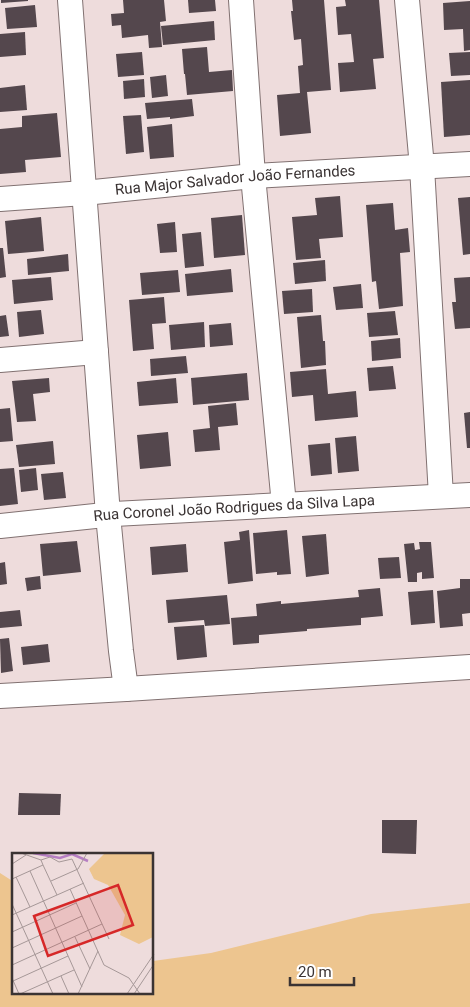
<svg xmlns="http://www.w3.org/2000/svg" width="470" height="1007" font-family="Roboto,sans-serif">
<rect width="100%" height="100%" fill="#eedcdc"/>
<path fill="#edc58f" d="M0,873L14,882V993H152L153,961L211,953L371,914L470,903V1007H0Z"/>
<g fill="#54474d">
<path d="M1,0H28V1L1,3Z"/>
<path d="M123,0H164L166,21L160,22L162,47L149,48L148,35L122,38L121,25L112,26L111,14L124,13Z"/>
<path d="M188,0H215L216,11L189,13Z"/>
<path d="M292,0H324L331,90L307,92L311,133L280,136L277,95L300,93L298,66L303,65L301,39L294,40L291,11H293Z"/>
<path d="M345,0H379L384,58L373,59L376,89L340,92L338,63L354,62L351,34L338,35L336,7L346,6Z"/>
<path d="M470,1V50L464,51L463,29L444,30L443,3Z"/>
<path d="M35,5L37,27L7,29L5,8Z"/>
<path d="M214,21L215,40L163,45L161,26Z"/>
<path d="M25,32L26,55L0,57V34Z"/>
<path d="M207,47L209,72L232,70L233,91L187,95L185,74H184L182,49Z"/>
<path d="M142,52L144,75L118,77L116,54Z"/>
<path d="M470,52V75L451,76L449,53Z"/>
<path d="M166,75L168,96L152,98L150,77Z"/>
<path d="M144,79L145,97L124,99L123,81Z"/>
<path d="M470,80V135L444,137L441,82Z"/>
<path d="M25,85L27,110L0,112V88Z"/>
<path d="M192,99L194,116L170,119V117L147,119L145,103Z"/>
<path d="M57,113L61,157L25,160L26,172L0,174V129L22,127V116Z"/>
<path d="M141,115L144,152L126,154L123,116Z"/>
<path d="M172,124L174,157L150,159L147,127Z"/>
<path d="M340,196L343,237L319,239L321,258L296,260L292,217L317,215L315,198Z"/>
<path d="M470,197V254L463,255L458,198Z"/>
<path d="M393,203L395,230L408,228L410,252L400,253L403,306L379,309L376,281L372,282L366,205Z"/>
<path d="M242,215L245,255L214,258L211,218Z"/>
<path d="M41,217L44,251L8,254L5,221Z"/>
<path d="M175,222L177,252L160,253L157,224Z"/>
<path d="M201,232L204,266L185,268L182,234Z"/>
<path d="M0,248H3L6,277L0,278Z"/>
<path d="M68,254L69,271L28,275L27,259Z"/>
<path d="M325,260L326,281L295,284L293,263Z"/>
<path d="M231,269L233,292L187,296L185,274Z"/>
<path d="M178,270L180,292L142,295L140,273Z"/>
<path d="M51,277L53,300L14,304L12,280Z"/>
<path d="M470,277V328L455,329L452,302H456L454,278Z"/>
<path d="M361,284L363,308L336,310L333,287Z"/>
<path d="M312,289L313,312L284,314L282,291Z"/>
<path d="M164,297L166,323L152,324L154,349L133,351L129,300Z"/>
<path d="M41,310L44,334L19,337L17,312Z"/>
<path d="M395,311L398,335L369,337L367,313Z"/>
<path d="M6,315L9,336L0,337V316Z"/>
<path d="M321,315L323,341H325L326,365L301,368L297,317Z"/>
<path d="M204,322L205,347L171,350L169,325Z"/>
<path d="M231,323L233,345L210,347L209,325Z"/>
<path d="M400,338L401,358L372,361L371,341Z"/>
<path d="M186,356L188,373L151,376L150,359Z"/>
<path d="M393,366L396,389L369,391L367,368Z"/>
<path d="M326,369L328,394L356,391L358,417L315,421L313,395L292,397L290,372Z"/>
<path d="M247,373L249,400L193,405L191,378Z"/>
<path d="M49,378L50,392L33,394L36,421L17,422L12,381Z"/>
<path d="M176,378L178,403L139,406L137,382Z"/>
<path d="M236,403L238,425L218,427L220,450L195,452L193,430L210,428L208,406Z"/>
<path d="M10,408L13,441L0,442V409Z"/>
<path d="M470,412V448H467L464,413Z"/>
<path d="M168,432L171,466L140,469L137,435Z"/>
<path d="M356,436L359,471L338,473L335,438Z"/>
<path d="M53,441L55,464L19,467L16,445Z"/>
<path d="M330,443L332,474L311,476L308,445Z"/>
<path d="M14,468L18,504L0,506V469Z"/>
<path d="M36,468L38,490L21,492L19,470Z"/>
<path d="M63,472L66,498L44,500L41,474Z"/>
<path d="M249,530L253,581L228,584L224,542L240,540L239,532Z"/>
<path d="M287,530L291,574L277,575V572L256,574L253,533Z"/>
<path d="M326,534L329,574L306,577L302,536Z"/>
<path d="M77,541L81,572L43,576L40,544Z"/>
<path d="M419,542H431L434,578L422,579V572L417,573V582H408L404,544L414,543L415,550L420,549Z"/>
<path d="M186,544L188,572L152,575L150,547Z"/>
<path d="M399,557L401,578L380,579L378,558Z"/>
<path d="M5,562L7,584L0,585V563Z"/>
<path d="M40,576L41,589L27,591L25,578Z"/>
<path d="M460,579H470V613L462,614L463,626L440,628L437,591L460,588Z"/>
<path d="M380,588L383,616L361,618V625L307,629V631L259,635V643L233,645L231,618L257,616L256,604L281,601V604L359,597L358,590Z"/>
<path d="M433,590L435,623L411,625L408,592Z"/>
<path d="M227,595L230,624L205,626L204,620L168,623L166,600Z"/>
<path d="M20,610L22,626L0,628V612Z"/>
<path d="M204,625L207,657L177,660L174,627Z"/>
<path d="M9,638L13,671L1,673L0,639Z"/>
<path d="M48,644L50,662L23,665L21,647Z"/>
<path d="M19,793L61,794L60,815H18Z"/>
<path d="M382,820H417L416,854L382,853Z"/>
</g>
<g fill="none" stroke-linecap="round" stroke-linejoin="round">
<g stroke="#817171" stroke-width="26">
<g id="street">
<path d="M70,0L108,515L121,651L126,689"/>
<path d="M241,0L253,176L284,505"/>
<path d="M407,0L422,167L441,496"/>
<path id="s1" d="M0,199L84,193L253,176L470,164"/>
<path d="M0,360L96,352"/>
<path id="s2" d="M0,526L114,514L470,495"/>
<path d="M0,696L126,689L470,667"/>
</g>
</g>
<use href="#street" stroke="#fff" stroke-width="24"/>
</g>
<g text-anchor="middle" stroke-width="5" stroke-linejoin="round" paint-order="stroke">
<g font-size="15" fill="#3a3333" stroke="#fff">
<text dy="5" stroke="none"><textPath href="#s1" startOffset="236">Rua Major Salvador João Fernandes</textPath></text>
<text dy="5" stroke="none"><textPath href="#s2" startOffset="235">Rua Coronel João Rodrigues da Silva Lapa</textPath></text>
</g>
</g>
<g transform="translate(12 853)">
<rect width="141" height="141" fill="#eedcdc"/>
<path d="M93,0H141V84L127,91L108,82L113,62L96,32L82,26L77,16Z" fill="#edc58f"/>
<path fill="none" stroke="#b67ec3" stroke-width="2.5" d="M21,0L48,5L60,1L76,8"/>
<path fill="none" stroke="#a69898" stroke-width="1" d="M9,0L29,7M0,11L14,2M31,12L29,7L38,4L47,9L60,6L97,86M31,12L45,42M18,18L70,134M4,24L18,54M0,26L31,12M39,28L66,16L75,0M58,36L92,112L117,125L128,141M0,51L41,141M0,62L72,30M0,79L64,50M63,84L78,116M0,95L70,63M0,112L90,71M49,123L57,141M0,125L7,141M1,128L56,103M8,141L62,117M66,141L86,98M115,141L142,101M122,141L142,111"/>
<path fill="#d62828" fill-opacity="0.15" stroke="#d62828" stroke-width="2.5" d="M106,32L121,72L36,103L22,63Z"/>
<rect width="141" height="141" fill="none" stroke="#3a3333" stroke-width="2.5"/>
</g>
<path d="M290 977v8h64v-8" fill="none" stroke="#3a3333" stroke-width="2.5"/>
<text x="298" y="977" font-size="15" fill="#3a3333" stroke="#ffffff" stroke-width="4" paint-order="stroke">20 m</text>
</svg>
